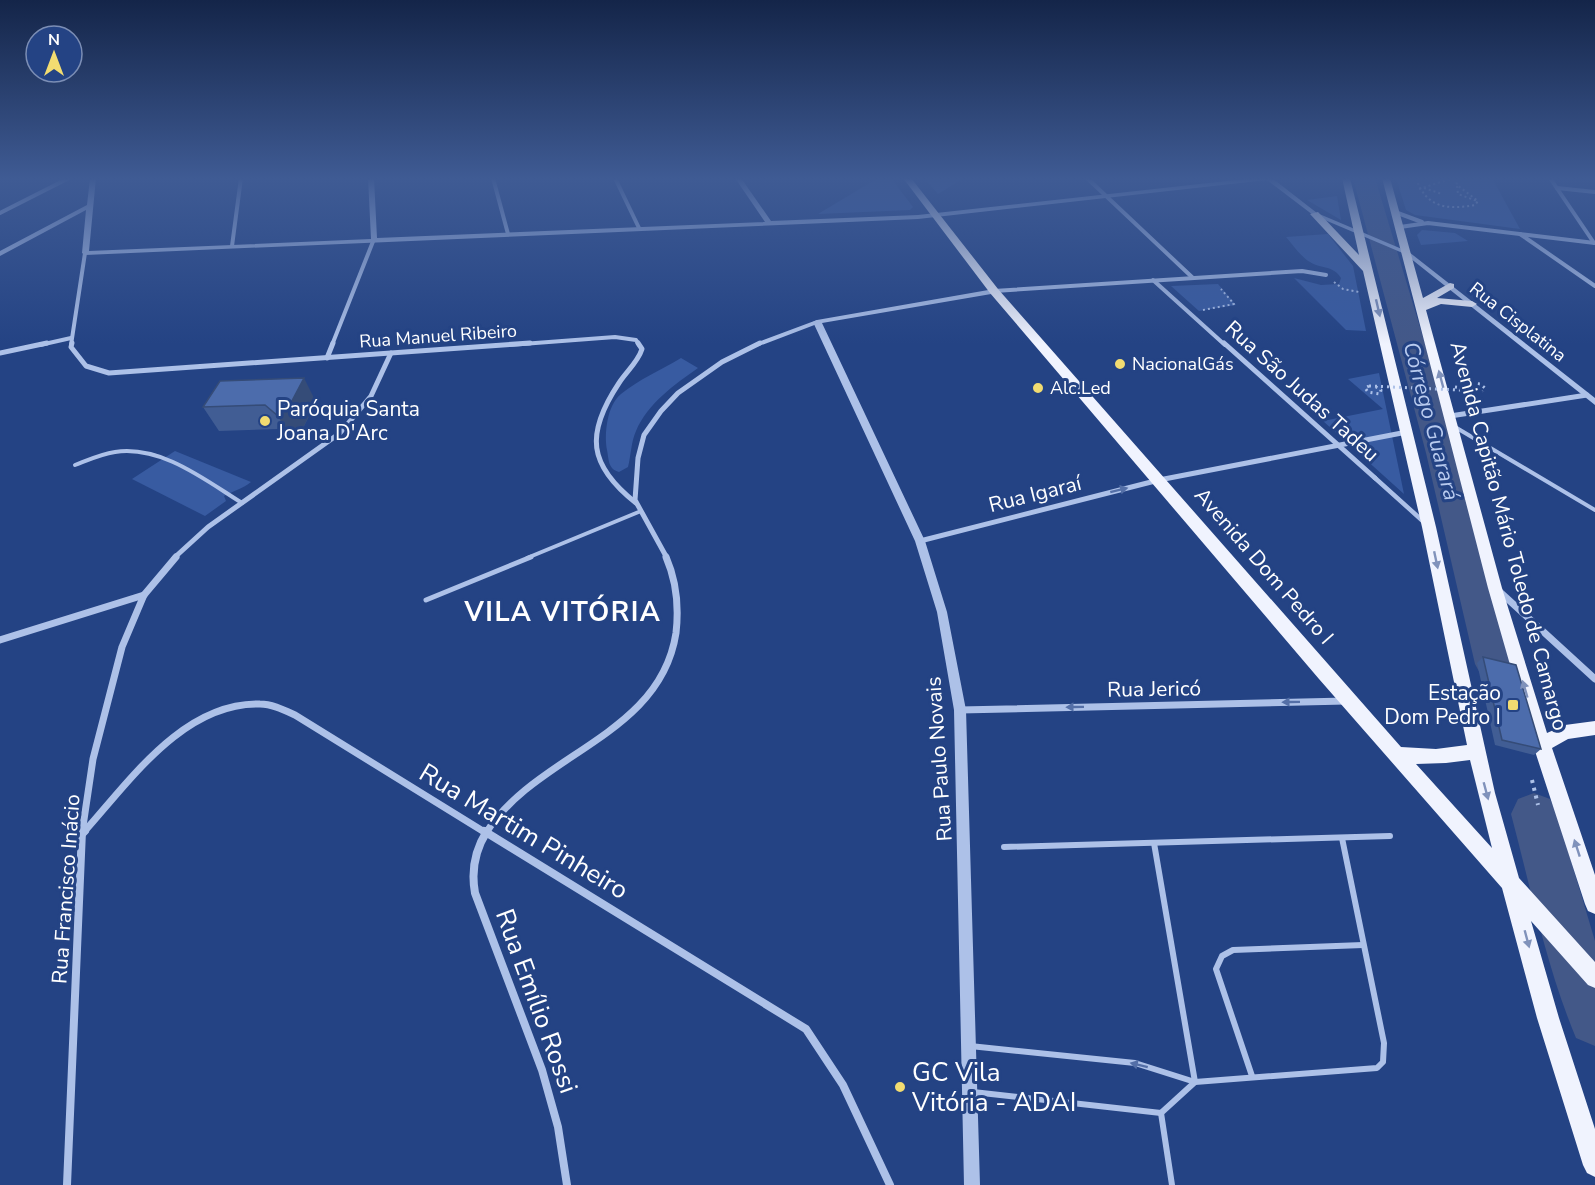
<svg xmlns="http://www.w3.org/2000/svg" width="1595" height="1185" font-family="'Nunito Sans',sans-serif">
<rect width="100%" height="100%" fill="#244384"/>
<g fill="#385ba1">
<path d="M878,178H891L913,207L910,210L818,214Z"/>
<path d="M924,178H964L938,194Z"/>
<path d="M1396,178H1492L1520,229L1415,215L1406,210Z"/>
<path d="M1337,196L1341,220L1307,200Z"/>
<path d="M1422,230L1455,233L1468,241L1421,245L1417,235Z"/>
<path d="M1328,234L1353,266L1366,331L1346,330L1294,278L1321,285L1339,284L1341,278C1333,265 1321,269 1310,262C1301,257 1293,245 1286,237Z"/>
<path d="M1218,284L1236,305L1199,311L1171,286Z"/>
<path d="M681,358L698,368C674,385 648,403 636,431C631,442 631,455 628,467L619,472C608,469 609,460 607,450C604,434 607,405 621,394C638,380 661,370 681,358Z"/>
<path d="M1379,373L1404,494L1323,421L1383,409L1348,379Z"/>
<path d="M175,451L251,482C242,489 233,491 224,496L226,501L205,516L132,479Z"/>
</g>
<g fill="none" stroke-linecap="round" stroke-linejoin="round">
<g fill="#435888" fill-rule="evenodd">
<path d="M1353,178H1375L1458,453L1515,664L1509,675L1495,680L1481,675L1475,664L1426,453Z"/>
<path d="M1534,793L1550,799L1557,814L1595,941V1046L1576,1038C1546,966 1531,889 1511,814L1518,799Z"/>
</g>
<g stroke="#adc1e8" stroke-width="2" stroke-dasharray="2 3" stroke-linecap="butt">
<path d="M1416,178C1426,208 1447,210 1475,205L1478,201L1457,185L1456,178"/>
<path d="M1457,186L1458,194L1477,201"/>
<path d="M1424,188L1442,194"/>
<path d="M1419,189L1453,178"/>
<path d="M1334,282L1343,289L1359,292"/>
<path d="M1203,310L1234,304L1221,289"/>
</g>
<g stroke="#adc1e8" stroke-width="3" stroke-dasharray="2 4" stroke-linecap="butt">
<path d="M1369,386L1365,388L1368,392L1380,394L1381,390L1376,387"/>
<path d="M1455,387L1475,390"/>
<path d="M1472,388L1471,383L1480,384L1485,388L1483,391"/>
</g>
<path stroke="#adc1e8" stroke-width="4" stroke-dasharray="3 5" stroke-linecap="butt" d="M1532,780L1538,805"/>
<g stroke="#adc1e8" stroke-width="4">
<path d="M1455,427L1595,510"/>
<path d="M75,465C88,460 101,454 115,452C161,445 205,480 242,503"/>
<path d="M527,558L641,511"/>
</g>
<path stroke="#adc1e8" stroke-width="5" d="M426,600L531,557"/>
<g stroke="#adc1e8" stroke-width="6">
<path d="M1004,847L1390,836"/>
<path d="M970,1046L1135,1063L1195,1082L1377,1068L1383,1062L1384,1043L1342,838"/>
<path d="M1252,1076L1216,969L1222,956L1233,950L1363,945"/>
<path d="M973,1092L1161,1113L1195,1082L1154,843"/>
<path d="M1161,1113L1172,1185"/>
</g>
<path stroke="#adc1e8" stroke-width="4.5" d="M1375,478L1425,523"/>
<g stroke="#adc1e8" stroke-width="4">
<path d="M493,178L508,234"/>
<path d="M615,178L639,228"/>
<path d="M1087,178L1193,278"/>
<path d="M1550,178L1594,243"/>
<path d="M1557,188L1595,192"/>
<path d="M1395,212L1422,222"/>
<path d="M0,213L69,178"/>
<path d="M1400,227L1428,223L1595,243"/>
<path d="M1520,234L1595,286"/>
<path d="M232,246L241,178"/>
<path d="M1153,280L1225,345"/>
<path d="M994,291L1302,271L1326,275"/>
<path d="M40,345L71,338"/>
<path d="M71,345L85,253"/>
<path d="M332,345L374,239"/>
<path d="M509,345L615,337L636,340L639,345"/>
<path d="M756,345L817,322"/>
</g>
<g stroke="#adc1e8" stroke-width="5">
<path d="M72,343L71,347L86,366L109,373L530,343"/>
<path d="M1224,343L1375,478"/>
<path d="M0,353L47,343"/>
<path d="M327,358L333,343"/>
<path d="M1450,416L1587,395"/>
<path d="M636,503C588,465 585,434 619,383C626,372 638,362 642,349L638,343"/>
<path d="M920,541L1159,480L1407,432"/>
<path d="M174,558L208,527L340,433L371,396L391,353"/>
<path d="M667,558L635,500L638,458L644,435L661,411L678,393L722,362L760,343"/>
</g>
<g stroke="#adc1e8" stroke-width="7">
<path d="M1500,592L1595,679"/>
<path d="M0,640L144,595"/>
<path d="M960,710L1346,701"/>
<path d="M82,833L93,759L122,647L144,595L176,557"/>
<path d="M83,833C129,782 183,702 260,704C272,704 284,710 295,715L486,833"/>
<path d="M486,833C536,753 660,737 676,633C679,607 676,580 666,557"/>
</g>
<g stroke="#adc1e8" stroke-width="8">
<path d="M484,831L806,1029L843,1085L890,1185"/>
<path d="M487,831C475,850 471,871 475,893L542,1070L558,1127L567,1185"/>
<path d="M82,834L85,831"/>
<path d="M67,1185L82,831"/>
</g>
<g fill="#adc1e8" fill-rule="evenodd">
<path d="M90,178H96L89,251L371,239L368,178H374L377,238L765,222L735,178H741L771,221L918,215L1254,178H1272L1317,213L1409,252L1595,398V405L1405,254L1313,215L1267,180L918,219L85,255L82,253L86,210L0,256V251L87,205Z"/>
<path d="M994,289H997V293L822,323L925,541L947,612L966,710L980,1185H964L954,710L937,612L915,541L813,322L817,320Z"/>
</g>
<g fill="#f0f3fe" fill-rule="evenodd">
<path d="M903,178H911L998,289L1401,747L1436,749L1467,745L1422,527L1363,271L1310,214L1318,212L1359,255L1342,178H1350L1436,527L1495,793L1519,878L1595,962V988L1588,985L1531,921L1559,1018L1595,1129V1177L1587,1173L1583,1165L1537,1018L1502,888L1319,679L990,293ZM1470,760L1492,848L1416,764L1446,763Z"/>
<path d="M1382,178H1390L1423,298L1450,283L1454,284V288L1437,298L1472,301L1477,304L1472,307L1441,304L1426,310L1502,588L1547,733L1565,725L1595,721V735L1568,739L1552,748L1595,875V914L1588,911L1585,904L1533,745L1488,588Z"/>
</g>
<path stroke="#adc1e8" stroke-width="3" stroke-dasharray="2 4" stroke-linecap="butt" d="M1369,386L1483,391"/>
</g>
<g fill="#415d94">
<path d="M316,402L299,436L291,440L279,429L219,431L203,407Z"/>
<path d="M1483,657L1541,749L1534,755L1495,745L1477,663Z"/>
</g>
<path fill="#354c78" d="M304,378L316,402L299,436L291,440L278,416Z"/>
<g fill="#4c6cac" stroke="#354c78" stroke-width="1.5">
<path d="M304,378L286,412L278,416L265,405L203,407L220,381Z"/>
<path d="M1483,657L1516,665L1541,749L1502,740Z"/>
</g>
<defs><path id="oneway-solid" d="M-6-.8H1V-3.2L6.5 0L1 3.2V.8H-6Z" transform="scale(1.5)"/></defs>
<g fill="#8092bb">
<use href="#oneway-solid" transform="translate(1378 308) rotate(77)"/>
<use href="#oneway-solid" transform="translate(1441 379) rotate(-105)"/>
<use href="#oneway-solid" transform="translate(1436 560) rotate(78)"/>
<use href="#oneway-solid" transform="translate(1525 689) rotate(-106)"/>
<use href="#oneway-solid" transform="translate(1486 791) rotate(75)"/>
<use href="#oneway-solid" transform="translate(1577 848) rotate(-108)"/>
<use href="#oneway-solid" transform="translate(1527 939) rotate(75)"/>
</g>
<g fill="#546fa7">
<use href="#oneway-solid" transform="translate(1119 490) rotate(-14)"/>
<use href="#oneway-solid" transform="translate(1291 702) rotate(179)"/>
<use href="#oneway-solid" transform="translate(1075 707) rotate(179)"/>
<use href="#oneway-solid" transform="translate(1139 1065) rotate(-166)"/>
</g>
<linearGradient id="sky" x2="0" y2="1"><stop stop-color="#142549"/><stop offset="0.52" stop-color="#3f5b94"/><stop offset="1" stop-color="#3f5b94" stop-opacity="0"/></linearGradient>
<rect width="1595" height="344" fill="url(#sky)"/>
<g fill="#f2dc71" stroke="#244384" stroke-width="2">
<circle cx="1120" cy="364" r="6"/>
<circle cx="1038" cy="388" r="6"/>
<circle cx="265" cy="421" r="6"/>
<rect x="1507" y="699" width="12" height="12" rx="3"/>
<circle cx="900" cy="1087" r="6"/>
</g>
<g text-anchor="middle" stroke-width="6" stroke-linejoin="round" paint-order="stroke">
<g font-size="18" fill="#fff" stroke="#244384">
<text transform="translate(1518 322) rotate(38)" y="6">Rua Cisplatina</text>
<text transform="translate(438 336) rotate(-4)" y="6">Rua Manuel Ribeiro</text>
</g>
<g font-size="18" fill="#fff" stroke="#244384" text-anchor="start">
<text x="1132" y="370">NacionalGás</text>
<text x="1050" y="394">Alc.Led</text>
</g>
<g font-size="21" fill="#fff" stroke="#244384">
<text transform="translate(1302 391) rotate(42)" y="7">Rua São Judas Tadeu</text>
<text transform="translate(1035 494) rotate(-14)" y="7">Rua Igaraí</text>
<text transform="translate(1509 536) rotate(75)" y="7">Avenida Capitão Mário Toledo de Camargo</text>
<text transform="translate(1264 566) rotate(49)" y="7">Avenida Dom Pedro I</text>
<text transform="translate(1154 689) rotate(-1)" y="7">Rua Jericó</text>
<text transform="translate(939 759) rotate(-94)" y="7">Rua Paulo Novais</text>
<text transform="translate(66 889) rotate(-86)" y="7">Rua Francisco Inácio</text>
</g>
<g font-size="21" fill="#fff" stroke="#244384" text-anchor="start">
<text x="277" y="416">Paróquia Santa<tspan x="277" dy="24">Joana D'Arc</tspan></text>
<text x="1501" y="700" text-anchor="end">Estação<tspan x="1501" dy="24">Dom Pedro I</tspan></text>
</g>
<g font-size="22" font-style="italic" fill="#b9cbef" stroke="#244384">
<text transform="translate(1432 421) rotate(75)" y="8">Córrego Guarará</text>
</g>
<g font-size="26" fill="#fff" stroke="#244384">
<text transform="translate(524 831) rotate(31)" y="9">Rua Martim Pinheiro</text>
<text transform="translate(537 1001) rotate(70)" y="9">Rua Emílio Rossi</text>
</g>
<g font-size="26" fill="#fff" stroke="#244384" text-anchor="start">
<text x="912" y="1081">GC Vila<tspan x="912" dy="30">Vitória - ADAI</tspan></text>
</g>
<g font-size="27" font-weight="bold" letter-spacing="1.5" fill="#fff" stroke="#244384">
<text x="563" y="621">VILA VITÓRIA</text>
</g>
</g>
<g transform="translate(54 54)"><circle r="28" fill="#244384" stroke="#7c8eb5" stroke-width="1.5"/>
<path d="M0-4.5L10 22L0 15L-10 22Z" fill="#f2dc71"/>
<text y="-9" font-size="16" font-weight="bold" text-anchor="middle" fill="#ffffff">N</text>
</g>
</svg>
